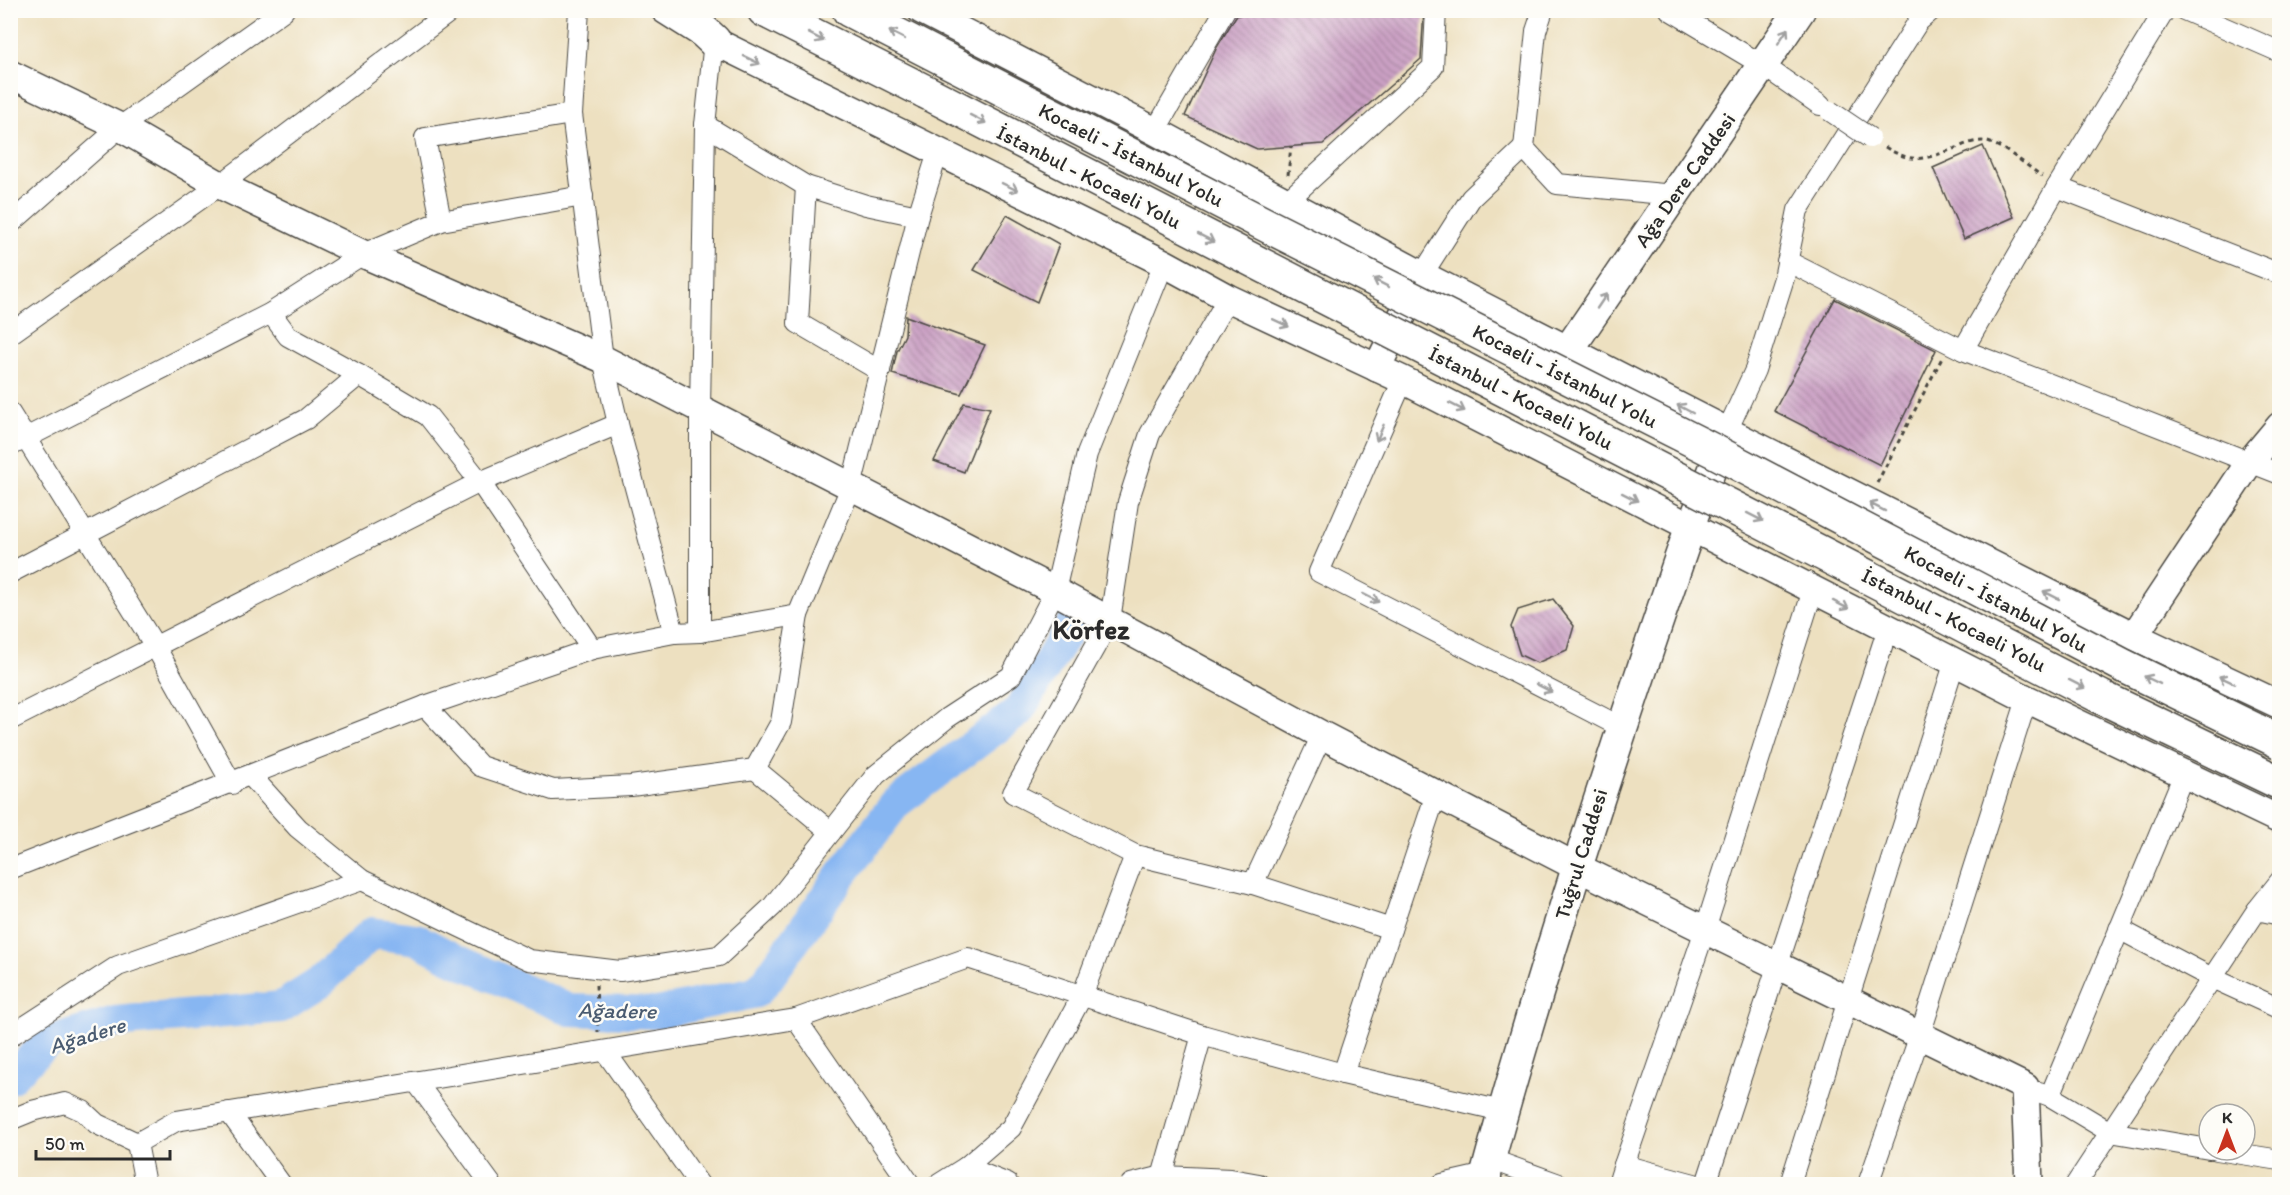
<svg xmlns="http://www.w3.org/2000/svg" width="2290" height="1195" font-family="Itim,sans-serif">
<defs>
<pattern id="building-back-hatch" width="6" height="6" patternUnits="userSpaceOnUse" patternTransform="scale(1.5)"><rect width="6" height="6" fill="#cba0c4"/><path d="M-1 5l2 2M0 0l6 6M5-1l2 2" fill="none" stroke="#a5839f"/></pattern>
</defs>
<rect width="100%" height="100%" fill="#fdfcf7"/>
<filter id="ink" filterUnits="userSpaceOnUse"><feTurbulence type="fractalNoise" baseFrequency=".0167" numOctaves="2"/><feDisplacementMap in="SourceGraphic" scale="12" xChannelSelector="R" yChannelSelector="G"/><feConvolveMatrix kernelMatrix="1 2 1 2 8 2 1 2 1" color-interpolation-filters="sRGB"/></filter>
<filter id="wash" filterUnits="userSpaceOnUse"><feTurbulence type="fractalNoise" baseFrequency=".008" numOctaves="4" result="noise"/><feDisplacementMap in="SourceGraphic" scale="24" xChannelSelector="R" yChannelSelector="G"/><feGaussianBlur stdDeviation="1.35" result="paint"/><feColorMatrix in="noise" values="0 0 0 0 0 0 0 0 0 0 0 0 0 0 0 0 0 1.4 0 .05"/><feComposite in="paint" operator="in"/></filter>
<g filter="url(#wash)">
<rect width="100%" height="100%" fill="#ede0c0"/>
<g fill="none" stroke-linecap="round" stroke-linejoin="round">
<path stroke="#87b6f2" stroke-width="32" d="M10,1078L47,1043L115,1022L281,1007L319,983L372,933L416,939L454,959L570,1010L658,1013L756,992L767,980L842,874L896,803L1018,712L1072,624"/>
</g>
<g id="blocks">
<g fill="url(#building-back-hatch)">
<path d="M1255,10H1424L1421,59L1323,144L1257,149L1185,116L1217,47L1236,16Z"/>
<path d="M1983,146L2014,217L1964,239L1933,168Z"/>
<path d="M1007,215L1059,244L1037,302L974,270Z"/>
<path d="M1835,299L1936,350L1880,465L1774,411Z"/>
<path d="M906,316L985,345L961,394L892,374L897,351L905,335Z"/>
<path d="M964,403L990,408L964,472L934,461Z"/>
<path d="M1553,599L1574,626L1567,650L1537,663L1520,655L1511,627L1518,610Z"/>
</g>
</g>
</g>
<g filter="url(#ink)">
<use href="#blocks" fill-opacity="0" stroke="#484641" stroke-width="1.5"/>
<g fill="none" stroke-linecap="round" stroke-linejoin="round">
<g stroke="#484641" stroke-width="22">
<g id="street">
<path d="M579,10L572,114L603,359L618,424L674,633"/>
<path d="M1543,10L1536,31L1524,148L1557,184L1674,195"/>
<path d="M1670,10L1764,66L1820,105"/>
<path d="M2165,10L2057,187L1963,350L2280,474"/>
<path d="M2184,10L2280,52"/>
<path d="M705,125L806,186L866,205L918,216"/>
<path d="M1155,131L1225,10"/>
<path d="M806,186L798,323L880,371"/>
<path d="M2057,187L2280,274"/>
<path d="M1285,203L1433,67L1436,10"/>
<path d="M441,221L425,138L572,114"/>
<path d="M10,224L120,127L284,10"/>
<path d="M1787,261L1963,350"/>
<path d="M1422,275L1471,198L1524,148"/>
<path d="M1228,298L1150,434L1128,502L1110,620L1013,793L1135,855L1253,884L1322,735"/>
<path d="M271,313L288,336L359,375L428,416L480,482L592,649"/>
<path d="M10,334L220,185L452,10"/>
<path d="M1403,380L1319,572L1621,727"/>
<path d="M10,413L155,646L232,784"/>
<path d="M1727,431L1755,370L1784,278L1798,210L1918,22L1932,10"/>
<path d="M10,446L271,313L363,254L441,221L583,196"/>
<path d="M10,573L306,419L359,375"/>
<path d="M700,632V409L705,125L714,41"/>
<path d="M425,706L480,766L553,790L631,786L755,769L781,722L798,615"/>
<path d="M10,720L480,482L618,424"/>
<path d="M755,769L831,832"/>
<path d="M251,776L298,828L362,880L529,960L620,971L719,956L772,907L876,775L947,718L1011,676L1055,591L1087,454L1164,263"/>
<path d="M10,869L425,706L592,649L674,633L700,632L798,615L851,487L918,216L938,152"/>
<path d="M1253,884L1391,929"/>
<path d="M2257,910L2280,915"/>
<path d="M2119,929L2212,978L2280,1009"/>
<path d="M796,1019L910,1184"/>
<path d="M10,1036L118,966L362,880"/>
<path d="M605,1051L699,1184"/>
<path d="M1343,1074L1436,794"/>
<path d="M417,1083L491,1184"/>
<path d="M2039,1092L2050,1096L2110,1132L2209,1149"/>
<path d="M2050,1096L2184,774"/>
<path d="M229,1112L281,1184"/>
<path d="M10,1120L32,1111L65,1103L83,1111L97,1124L137,1143"/>
<path d="M2217,1150L2280,1160"/>
<path d="M1490,1159L1559,1184"/>
<path d="M966,1167L1008,1184"/>
<path d="M145,1184L137,1143L176,1121L796,1019L968,958L1202,1035L1343,1074L1502,1111"/>
<path d="M939,1184L966,1167L1011,1128L1082,996L1135,855"/>
<path d="M1131,1184L1163,1176L1231,1179L1259,1184"/>
<path d="M1160,1184L1202,1035"/>
<path d="M1442,1184L1486,1174"/>
<path d="M1618,1184L1624,1165"/>
<path d="M1694,1184L1624,1165L1705,930L1813,590"/>
<path d="M1706,1184L1888,628"/>
<path d="M1790,1184L1955,661"/>
<path d="M1868,1184L1920,1035L2027,699"/>
<path d="M2076,1184L2257,910L2280,881"/>
</g>
</g>
<g stroke="#484641" stroke-width="30">
<g id="secondary">
<path d="M665,10L714,41L1164,263L1228,298L1403,380L2027,699L2280,820"/>
<path d="M921,10L1155,131L1422,275L1727,431L2134,636L2280,705"/>
<path d="M10,74L120,127L220,185L363,254L603,359L1055,591L1322,735L1577,867L2025,1087L2029,1184"/>
<path d="M1377,368L1419,281"/>
<path d="M1690,528L1725,436"/>
<path d="M2134,636L2249,463L2280,426"/>
</g>
</g>
<g stroke="#484641" stroke-width="33">
<g id="primary">
<path d="M1569,349L1800,10"/>
<path d="M1486,1184V1174C1506,1098 1529,1023 1552,947C1596,806 1642,667 1690,528"/>
</g>
</g>
<g stroke="#484641" stroke-width="36">
<g id="highway">
<path d="M681,10L714,41"/>
<path d="M764,10L926,92"/>
<path d="M849,10L946,60"/>
</g>
</g>
<g stroke="#484641" stroke-width="3" stroke-dasharray="4.5 4.5" stroke-linecap="butt">
<path d="M1885,147C1916,166 1927,158 1959,147C1965,144 1975,141 1982,141C1999,142 2027,166 2042,176"/>
<path d="M1288,175L1291,146"/>
<path d="M1877,483L1942,358"/>
<path d="M596,985L598,1032"/>
</g>
<use href="#street" stroke="#fff" stroke-width="20"/>
<use href="#secondary" stroke="#fff" stroke-width="27"/>
<use href="#primary" stroke="#fff" stroke-width="30"/>
<use href="#highway" stroke="#fff" stroke-width="33"/>
<g stroke="#484641" stroke-width="22" stroke-linecap="butt">
<path id="street-bridge" d="M1830,111L1870,138"/>
</g>
<g stroke="#484641" stroke-width="36" stroke-linecap="butt">
<g id="highway-bridge">
<path d="M946,60L1270,227L1714,451L2124,666L2280,742"/>
<path d="M926,92L2101,697L2280,783"/>
</g>
</g>
<use href="#street-bridge" stroke="#fff" stroke-width="20"/>
<use href="#highway-bridge" stroke="#fff" stroke-width="33"/>
</g>
<defs><path id="oneway-shaft" d="M-6 0H5M1.5-3L5.5 0L1.5 3" fill="none" stroke-width="1.6" stroke-linecap="round" stroke-linejoin="round" transform="scale(1.5)"/></defs>
<g stroke="#a0a0a0">
<use href="#oneway-shaft" transform="translate(897 35) rotate(-153)"/>
<use href="#oneway-shaft" transform="translate(1783 36) rotate(-57)"/>
<use href="#oneway-shaft" transform="translate(816 37) rotate(27)"/>
<use href="#oneway-shaft" transform="translate(752 60) rotate(26)"/>
<use href="#oneway-shaft" transform="translate(978 119) rotate(27)"/>
<use href="#oneway-shaft" transform="translate(1010 187) rotate(26)"/>
<use href="#oneway-shaft" transform="translate(1206 238) rotate(27)"/>
<use href="#oneway-shaft" transform="translate(1381 283) rotate(-153)"/>
<use href="#oneway-shaft" transform="translate(1602 301) rotate(-56)"/>
<use href="#oneway-shaft" transform="translate(1281 323) rotate(25)"/>
<use href="#oneway-shaft" transform="translate(1457 407) rotate(27)"/>
<use href="#oneway-shaft" transform="translate(1685 409) rotate(-152)"/>
<use href="#oneway-shaft" transform="translate(1380 433) rotate(114)"/>
<use href="#oneway-shaft" transform="translate(1630 497) rotate(27)"/>
<use href="#oneway-shaft" transform="translate(1877 507) rotate(-153)"/>
<use href="#oneway-shaft" transform="translate(1755 517) rotate(27)"/>
<use href="#oneway-shaft" transform="translate(2051 595) rotate(-153)"/>
<use href="#oneway-shaft" transform="translate(1371 598) rotate(27)"/>
<use href="#oneway-shaft" transform="translate(1841 605) rotate(27)"/>
<use href="#oneway-shaft" transform="translate(2152 680) rotate(-154)"/>
<use href="#oneway-shaft" transform="translate(2227 680) rotate(-155)"/>
<use href="#oneway-shaft" transform="translate(2077 684) rotate(27)"/>
<use href="#oneway-shaft" transform="translate(1544 688) rotate(27)"/>
</g>
</g>
<g text-anchor="middle" stroke-width="5" stroke-linejoin="round" paint-order="stroke">
<g font-size="21" fill="#2b2b2b" stroke="#fdfcf7">
<text transform="translate(1131 155) rotate(27)" y="7">Kocaeli - İstanbul Yolu</text>
<text transform="translate(1089 177) rotate(27)" y="7">İstanbul - Kocaeli Yolu</text>
<text transform="translate(1685 180) rotate(-55)" y="7">Ağa Dere Caddesi</text>
<text transform="translate(1565 376) rotate(27)" y="7">Kocaeli - İstanbul Yolu</text>
<text transform="translate(1521 398) rotate(27)" y="7">İstanbul - Kocaeli Yolu</text>
<text transform="translate(1996 599) rotate(28)" y="7">Kocaeli - İstanbul Yolu</text>
<text transform="translate(1954 620) rotate(27)" y="7">İstanbul - Kocaeli Yolu</text>
<text transform="translate(1581 854) rotate(-73)" y="7">Tuğrul Caddesi</text>
</g>
<g font-size="22" font-style="italic" fill="#4b5c71" stroke="#fdfcf7">
<text transform="translate(617 1010) rotate(1)" y="8">Ağadere</text>
<text transform="translate(87 1035) rotate(-17)" y="8">Ağadere</text>
</g>
<g font-size="27" font-weight="bold" fill="#2b2b2b" stroke="#fdfcf7">
<text x="1091" y="639">Körfez</text>
</g>
</g>
<rect width="2290" height="1195" fill="none" stroke="#fdfcf7" stroke-width="36"/>
<g transform="translate(2227 1132)"><circle r="28" fill="#fdfcf7" stroke="#a9a8a5" stroke-width="1.5"/>
<path d="M0-4.5L10 22L0 15L-10 22Z" fill="#c8321e"/>
<text y="-9" font-size="16" font-weight="bold" text-anchor="middle" fill="#2b2b2b">K</text>
</g>
<path d="M36 1150v9h134v-9" fill="none" stroke="#2b2b2b" stroke-width="3"/>
<text x="45" y="1150" font-size="18" fill="#2b2b2b" stroke="#fdfcf7" stroke-width="4.5" paint-order="stroke">50 m</text>
</svg>
